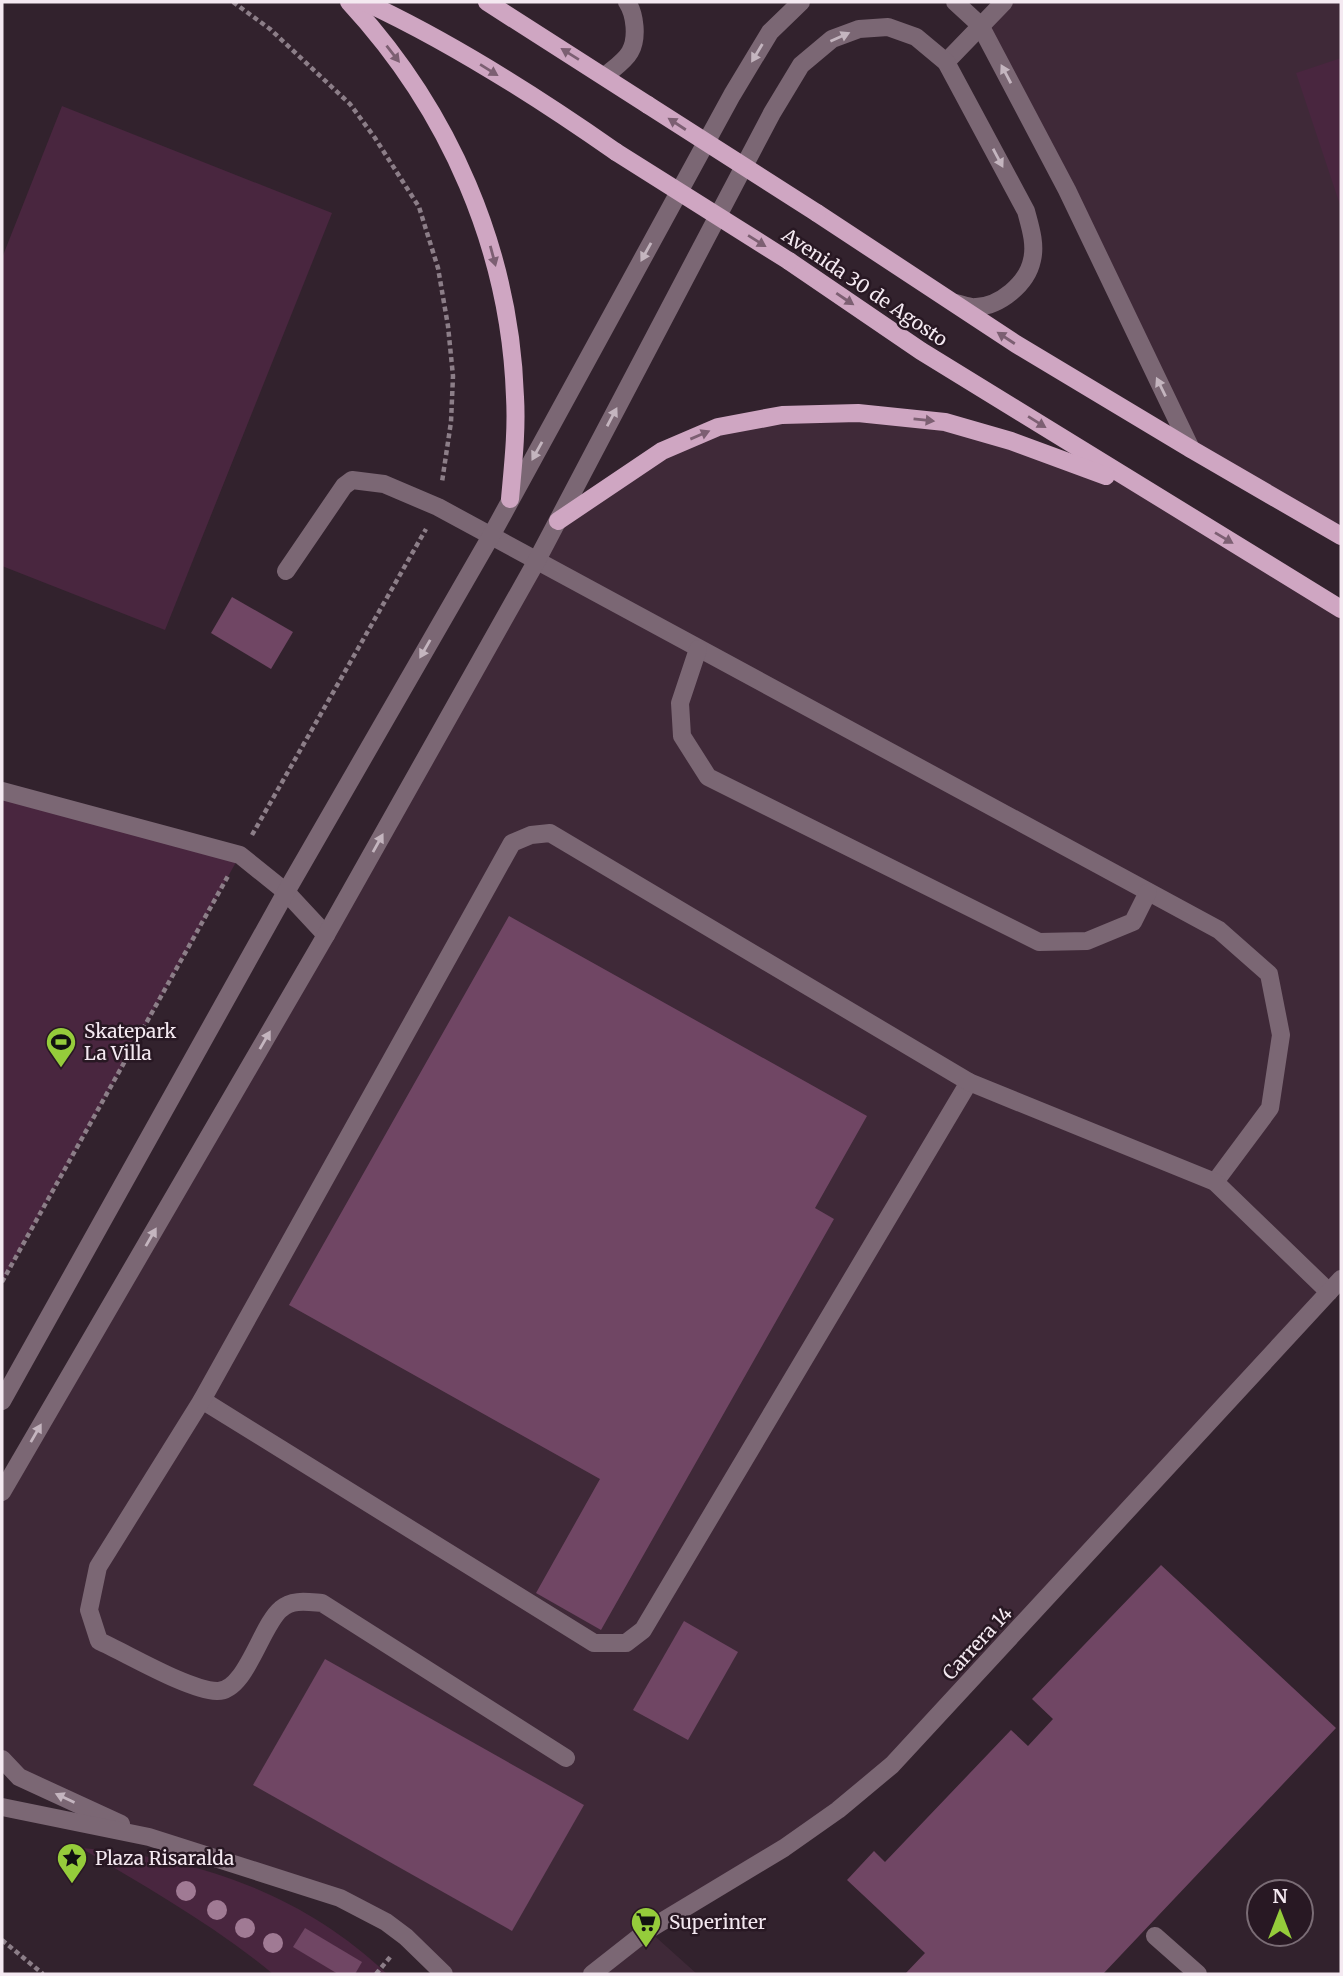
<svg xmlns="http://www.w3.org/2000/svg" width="1343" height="1976" font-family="Merriweather,serif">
<rect width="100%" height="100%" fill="#32222d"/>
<g fill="#3f2938">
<path d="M1004,2H1341V536L1191,449L980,25Z"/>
<path d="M782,415L945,422L1080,465L1166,502L1341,609V1279L892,1765L648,1930L697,1974H444L386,1922L149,1837L2,1759V1492L558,521L662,451Z"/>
</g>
<g fill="#49263f">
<path d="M1341,58V208L1296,73Z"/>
<path d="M62,106L332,213L165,630L2,566V258Z"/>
<path d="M2,791L240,855L2,1282Z"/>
<path d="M81,1848C196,1857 303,1894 387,1974H273C214,1925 146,1887 81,1848Z"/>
</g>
<g fill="#704664">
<path d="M232,597L293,632L271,669L211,633Z"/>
<path d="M509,916L867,1116L815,1208L834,1219L601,1630L536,1593L600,1479L289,1305Z"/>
<path d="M1161,1565L1336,1728L1103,1974H905L925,1953L847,1880L874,1851L885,1862L1011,1730L1028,1746L1053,1719L1032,1699Z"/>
<path d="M684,1621L738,1652L688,1740L633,1710Z"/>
<path d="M325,1659L584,1805L512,1931L253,1785Z"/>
<path d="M305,1928L362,1962L355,1974H338L293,1947Z"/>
</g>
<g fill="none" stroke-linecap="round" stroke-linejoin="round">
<g stroke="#8c7e88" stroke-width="4.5" stroke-dasharray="5 3.5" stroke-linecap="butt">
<path d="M233,2L270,29L350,104L375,138L419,207L438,268L448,326L453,376L451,422L442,482"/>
<path d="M252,835L426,529"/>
<path d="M2,1282L228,876"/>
<path d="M2,1940L43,1974"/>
<path d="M376,1974L391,1956"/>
</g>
<g stroke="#7b6774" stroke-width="18">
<path d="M955,2L980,25L1067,190L1191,449"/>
<path d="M946,62L1004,2"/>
<path d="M605,76C613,69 625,61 630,52C638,38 635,14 627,2"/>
<path d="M286,571L344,486L352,480L384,484L438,507L1219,930L1269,974L1281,1035L1270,1108L1215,1182"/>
<path d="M698,649L680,703L682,736L708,777L1039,942L1087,941L1133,922L1148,892"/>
<path d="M2,791L240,855L286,892L326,935"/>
<path d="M202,1400L594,1643H626L643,1630L969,1082"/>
<path d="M2,1401L286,892L491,536L732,95L770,32L801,2"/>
<path d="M2,1492L326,935L536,562L772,113L801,65L832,39L859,29L888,27L916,37L946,62L1026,211C1030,226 1036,244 1032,260C1027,284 1000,306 976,307C970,308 961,304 955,303"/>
<path d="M566,1758L322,1603C308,1602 292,1599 281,1609C261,1625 246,1692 217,1691C188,1690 128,1654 99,1641L89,1610L98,1567L202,1400L512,843L531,835L550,833L969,1082L1215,1182L1329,1292"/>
<path d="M2,1759L19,1777L121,1824"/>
<path d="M2,1807L149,1837L340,1898L386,1922L406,1937L444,1974"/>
<path d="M1155,1936L1198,1974"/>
<path d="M592,1974L648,1930L784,1848L838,1810L892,1765L1341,1279"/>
</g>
<g stroke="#cfa6c2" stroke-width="18">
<path d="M349,2C449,110 510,249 515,397C517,431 513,465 510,499"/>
<path d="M365,2C453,43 536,96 616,152"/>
<path d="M487,2L648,105"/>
<path d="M817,213L1016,344L1191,449L1341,536"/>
<path d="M789,261L921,351L1341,609"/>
<path d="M558,521L662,451L718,427L782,415L858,413L945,422L1011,441L1106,476"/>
</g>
<g stroke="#cfa6c2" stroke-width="18">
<path d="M648,105L817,213"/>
<path d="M616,152L789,261"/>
</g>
</g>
<g fill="#a07a94">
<circle cx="186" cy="1891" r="10"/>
<circle cx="217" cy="1910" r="10"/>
<circle cx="245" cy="1928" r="10"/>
<circle cx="273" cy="1943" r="10"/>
</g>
<defs><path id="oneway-solid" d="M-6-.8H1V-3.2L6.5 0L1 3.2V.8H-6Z" transform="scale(1.75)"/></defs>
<g fill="#c4b5bf">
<use href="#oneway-solid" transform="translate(840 37) rotate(-24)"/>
<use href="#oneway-solid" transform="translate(757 53) rotate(121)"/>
<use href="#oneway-solid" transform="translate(1006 74) rotate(-118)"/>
<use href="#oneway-solid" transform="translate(998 158) rotate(62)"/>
<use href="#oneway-solid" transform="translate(646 252) rotate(119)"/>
<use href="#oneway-solid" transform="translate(1161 387) rotate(-116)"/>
<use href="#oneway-solid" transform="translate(612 417) rotate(-62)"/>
<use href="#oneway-solid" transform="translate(537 451) rotate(119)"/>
<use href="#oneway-solid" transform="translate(425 649) rotate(120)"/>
<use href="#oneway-solid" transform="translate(378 843) rotate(-61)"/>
<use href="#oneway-solid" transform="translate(265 1040) rotate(-60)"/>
<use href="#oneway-solid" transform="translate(151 1237) rotate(-60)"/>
<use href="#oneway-solid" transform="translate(36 1433) rotate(-60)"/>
<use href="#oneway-solid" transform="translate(65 1798) rotate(-155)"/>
</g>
<g fill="#7c5f72">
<use href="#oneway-solid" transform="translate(393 54) rotate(52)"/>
<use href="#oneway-solid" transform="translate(570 54) rotate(-148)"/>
<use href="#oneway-solid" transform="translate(489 70) rotate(32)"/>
<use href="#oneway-solid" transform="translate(677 124) rotate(-147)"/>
<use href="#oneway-solid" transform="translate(757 241) rotate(32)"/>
<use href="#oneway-solid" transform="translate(493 256) rotate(75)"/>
<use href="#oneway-solid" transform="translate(845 299) rotate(34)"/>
<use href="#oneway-solid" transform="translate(1006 338) rotate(-147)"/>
<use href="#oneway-solid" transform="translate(924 420) rotate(6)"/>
<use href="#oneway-solid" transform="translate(1037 422) rotate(32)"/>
<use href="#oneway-solid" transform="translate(700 435) rotate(-23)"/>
<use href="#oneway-solid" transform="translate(1224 538) rotate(31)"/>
</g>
<defs>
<g id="stadium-pin" transform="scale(1.575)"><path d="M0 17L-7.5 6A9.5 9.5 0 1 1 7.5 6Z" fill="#95cc3b" stroke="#281823"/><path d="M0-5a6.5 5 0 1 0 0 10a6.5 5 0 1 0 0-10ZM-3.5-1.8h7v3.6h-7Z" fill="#111"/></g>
<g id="sight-pin" transform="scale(1.575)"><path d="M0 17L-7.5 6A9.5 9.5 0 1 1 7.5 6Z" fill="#95cc3b" stroke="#281823"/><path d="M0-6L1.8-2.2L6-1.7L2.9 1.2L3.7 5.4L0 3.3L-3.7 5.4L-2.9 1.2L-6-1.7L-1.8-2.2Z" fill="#111"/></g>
<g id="supermarket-pin" transform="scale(1.575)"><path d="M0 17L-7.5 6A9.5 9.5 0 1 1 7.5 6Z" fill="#95cc3b" stroke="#281823"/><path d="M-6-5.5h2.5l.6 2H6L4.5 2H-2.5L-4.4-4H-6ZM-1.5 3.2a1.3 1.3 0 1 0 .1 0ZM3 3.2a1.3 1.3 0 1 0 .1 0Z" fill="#111"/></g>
</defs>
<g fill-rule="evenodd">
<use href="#stadium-pin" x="61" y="1042"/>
<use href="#sight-pin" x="72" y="1858"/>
<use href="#supermarket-pin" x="646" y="1922"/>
</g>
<g text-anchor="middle" stroke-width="5" stroke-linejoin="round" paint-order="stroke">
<g font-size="19" fill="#f4e9f1" stroke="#281823">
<text transform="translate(865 287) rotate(34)" y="7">Avenida 30 de Agosto</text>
<text transform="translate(977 1643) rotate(-47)" y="7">Carrera 14</text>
</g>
<g font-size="19" fill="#f4e9f1" stroke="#281823" text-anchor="start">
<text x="84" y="1038">Skatepark<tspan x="84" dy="22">La Villa</tspan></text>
<text x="95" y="1865">Plaza Risaralda</text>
<text x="669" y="1929">Superinter</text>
</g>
</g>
<rect width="1343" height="1976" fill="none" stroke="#f4e9f1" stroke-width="7"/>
<g transform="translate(1280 1913)"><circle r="33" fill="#281823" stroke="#7a6c75" stroke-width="2"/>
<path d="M0-5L12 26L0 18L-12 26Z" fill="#95cc3b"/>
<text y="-10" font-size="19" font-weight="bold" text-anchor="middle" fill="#f4e9f1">N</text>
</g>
</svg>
